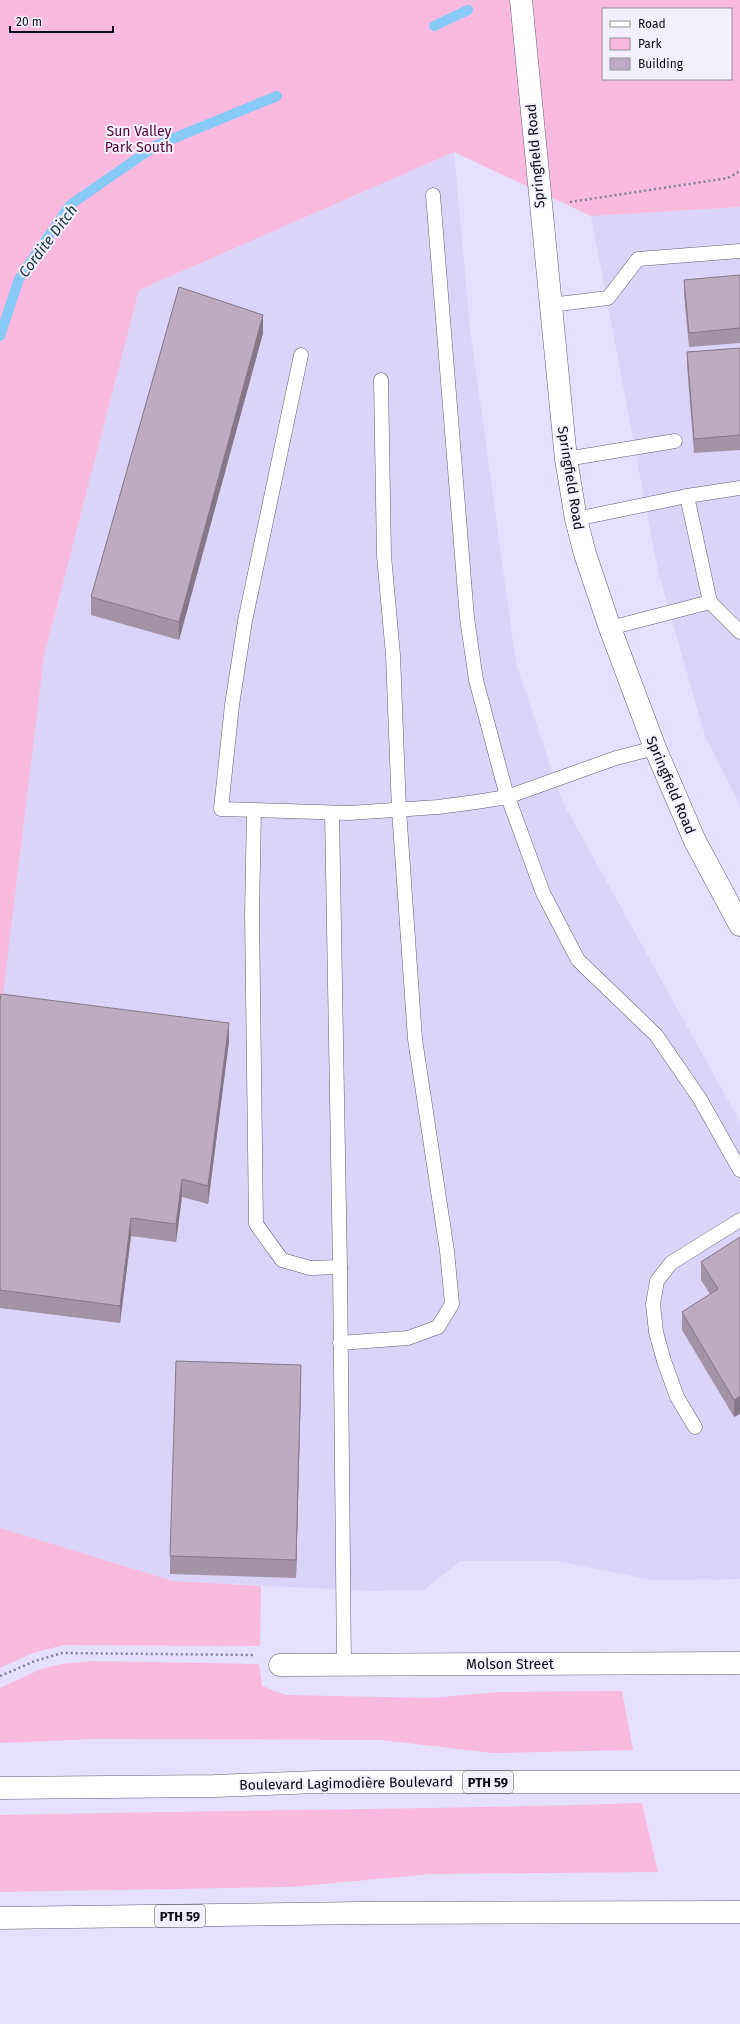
<svg xmlns="http://www.w3.org/2000/svg" width="740" height="2024" font-family="'Fira Sans',sans-serif">
<rect width="100%" height="100%" fill="#e4e0fd"/>
<g fill="#d9d4f8">
<path d="M454,152L470,328L516,664L562,801L740,1122V1579L651,1580L558,1561H460L424,1590L369,1591L173,1581L0,1528V1008L44,656L139,290Z"/>
<path d="M740,207V805L705,736L658,571L591,216Z"/>
</g>
<g fill="#fab9de" fill-rule="evenodd">
<path d="M0,0H740V207L591,216L454,152L139,290L44,656L0,1018ZM603,9H731V79H603Z"/>
<path d="M0,1528L173,1581L261,1586L260,1646L64,1645L33,1653L0,1668Z"/>
<path d="M92,1661L259,1664L262,1686L285,1695L431,1698L498,1692L622,1691L633,1750L493,1753L381,1740L94,1739L0,1743V1688L41,1669L62,1664Z"/>
<path d="M642,1803L658,1872L431,1874L290,1887L0,1892V1815C214,1810 428,1810 642,1803Z"/>
</g>
<g fill="none" stroke-linecap="round" stroke-linejoin="round">
<g stroke="#87c9f7" stroke-width="10">
<path d="M434,26L468,10"/>
<path d="M0,336L19,279L70,205L155,146L277,96"/>
</g>
<g stroke="#615e76" stroke-width="15">
<g id="lane">
<path d="M433,195L467,618L476,680L505,789L543,893L578,960L656,1035L700,1099L740,1170"/>
<path d="M550,305L608,298L638,259L740,251"/>
<path d="M301,355L245,621L232,705L221,809L349,813L438,807L476,802L507,797L616,758L655,748"/>
<path d="M566,459L675,441"/>
<path d="M687,496L740,488"/>
<path d="M576,519L687,496L710,602L610,628"/>
<path d="M710,602L740,632"/>
<path d="M254,811L252,914L256,1224L282,1260L310,1268L340,1267"/>
<path d="M332,813L340,1267L344,1664"/>
<path d="M340,1343L408,1338L438,1327L452,1304L447,1251L415,1039L399,810L393,655L384,556L381,380"/>
<path d="M695,1427L677,1397L664,1361L656,1332L653,1304L657,1281L671,1263L740,1220"/>
</g>
</g>
<g stroke="#615e76" stroke-width="23">
<g id="street">
<path d="M521,0L566,459L576,519L585,554L610,628L655,748L695,841L740,925"/>
<path d="M280,1665L740,1663"/>
</g>
</g>
<g stroke="#615e76" stroke-width="23">
<g id="primary">
<path d="M0,1788L215,1786L316,1782H740"/>
<path d="M0,1918L361,1913L740,1912"/>
</g>
</g>
<g stroke="#827f93" stroke-width="2.5" stroke-dasharray="2 3" stroke-linecap="butt">
<path d="M570,202L728,178L740,171"/>
<path d="M0,1676L35,1661L62,1653L253,1655"/>
</g>
<use href="#lane" stroke="#fff" stroke-width="14"/>
<use href="#street" stroke="#fff" stroke-width="22"/>
<use href="#primary" stroke="#fff" stroke-width="22"/>
</g>
<g fill="#a393a8">
<path d="M740,275V343L689,347L684,295V280Z"/>
<path d="M263,333L179,640L91,615V597Z"/>
<path d="M740,348V450L694,453L687,366V352Z"/>
<path d="M0,1001L229,1041L208,1204L182,1197L176,1242L131,1236L120,1323L0,1308Z"/>
<path d="M740,1237L734,1417L682,1330V1312L710,1294L701,1280V1262Z"/>
<path d="M301,1383L296,1578L170,1574V1556Z"/>
</g>
<g fill="#847888">
<path d="M263,315V333L179,640V622Z"/>
<path d="M229,1023V1041L208,1204V1186Z"/>
<path d="M182,1179V1197L176,1242V1224Z"/>
<path d="M131,1218V1236L120,1323V1306Z"/>
<path d="M301,1365V1383L296,1578V1560Z"/>
<path d="M740,1396V1414L734,1417V1400Z"/>
</g>
<g fill="#bdabc3" stroke="#847888">
<path d="M740,275V328L689,333L684,280Z"/>
<path d="M179,287L263,315L179,622L91,597Z"/>
<path d="M740,348V435L694,439L687,352Z"/>
<path d="M1,994L229,1023L208,1186L182,1179L176,1224L131,1218L120,1306L0,1290V1001Z"/>
<path d="M740,1237V1396L734,1400L682,1312L718,1289L701,1262Z"/>
<path d="M176,1361L301,1365L296,1560L170,1556Z"/>
</g>
<g text-anchor="middle" stroke-width="4" stroke-linejoin="round" paint-order="stroke">
<g fill="#f1f0fb" stroke="#504f59" stroke-width="1">
<rect x="463" y="1771" width="50" height="22" rx="3"/>
<rect x="155" y="1905" width="50" height="22" rx="3"/>
</g>
<g font-size="13" font-weight="bold" fill="#0b0a13">
<text x="488" y="1787">PTH 59</text>
<text x="180" y="1921">PTH 59</text>
</g>
<g font-size="14" fill="#53023c" stroke="#f1f0fb">
<text x="139" y="136">Sun Valley<tspan x="139" dy="16">Park South</tspan></text>
</g>
<g font-size="14" fill="#0b0a13" stroke="#f1f0fb">
<text transform="translate(535 156) rotate(-95)" y="5">Springfield Road</text>
<text transform="translate(571 478) rotate(81)" y="5">Springfield Road</text>
<text transform="translate(671 785) rotate(67)" y="5">Springfield Road</text>
<text x="510" y="1669">Molson Street</text>
<text transform="translate(346 1783) rotate(-1)" y="5">Boulevard Lagimodière Boulevard</text>
</g>
<g font-size="15" font-style="italic" fill="#153346" stroke="#f1f0fb">
<text transform="translate(48 241) rotate(-53)" y="5">Cordite Ditch</text>
</g>
</g>
<rect x="602" y="8" width="130" height="72" fill="#f1f0fb" stroke="#95949e"/>
<rect x="610" y="21" width="20" height="6" fill="#ffffff" stroke="#95949e"/>
<text x="638" y="28" font-size="12" fill="#0b0a13">Road</text>
<rect x="610" y="38" width="20" height="12" fill="#fab9de" stroke="#95949e"/>
<text x="638" y="48" font-size="12" fill="#0b0a13">Park</text>
<rect x="610" y="58" width="20" height="12" fill="#bdabc3" stroke="#95949e"/>
<text x="638" y="68" font-size="12" fill="#0b0a13">Building</text>
<path d="M10 26v6h103v-6" fill="none" stroke="#0b0a13" stroke-width="2"/>
<text x="16" y="26" font-size="12" fill="#0b0a13" stroke="#f1f0fb" stroke-width="3" paint-order="stroke">20 m</text>
</svg>
